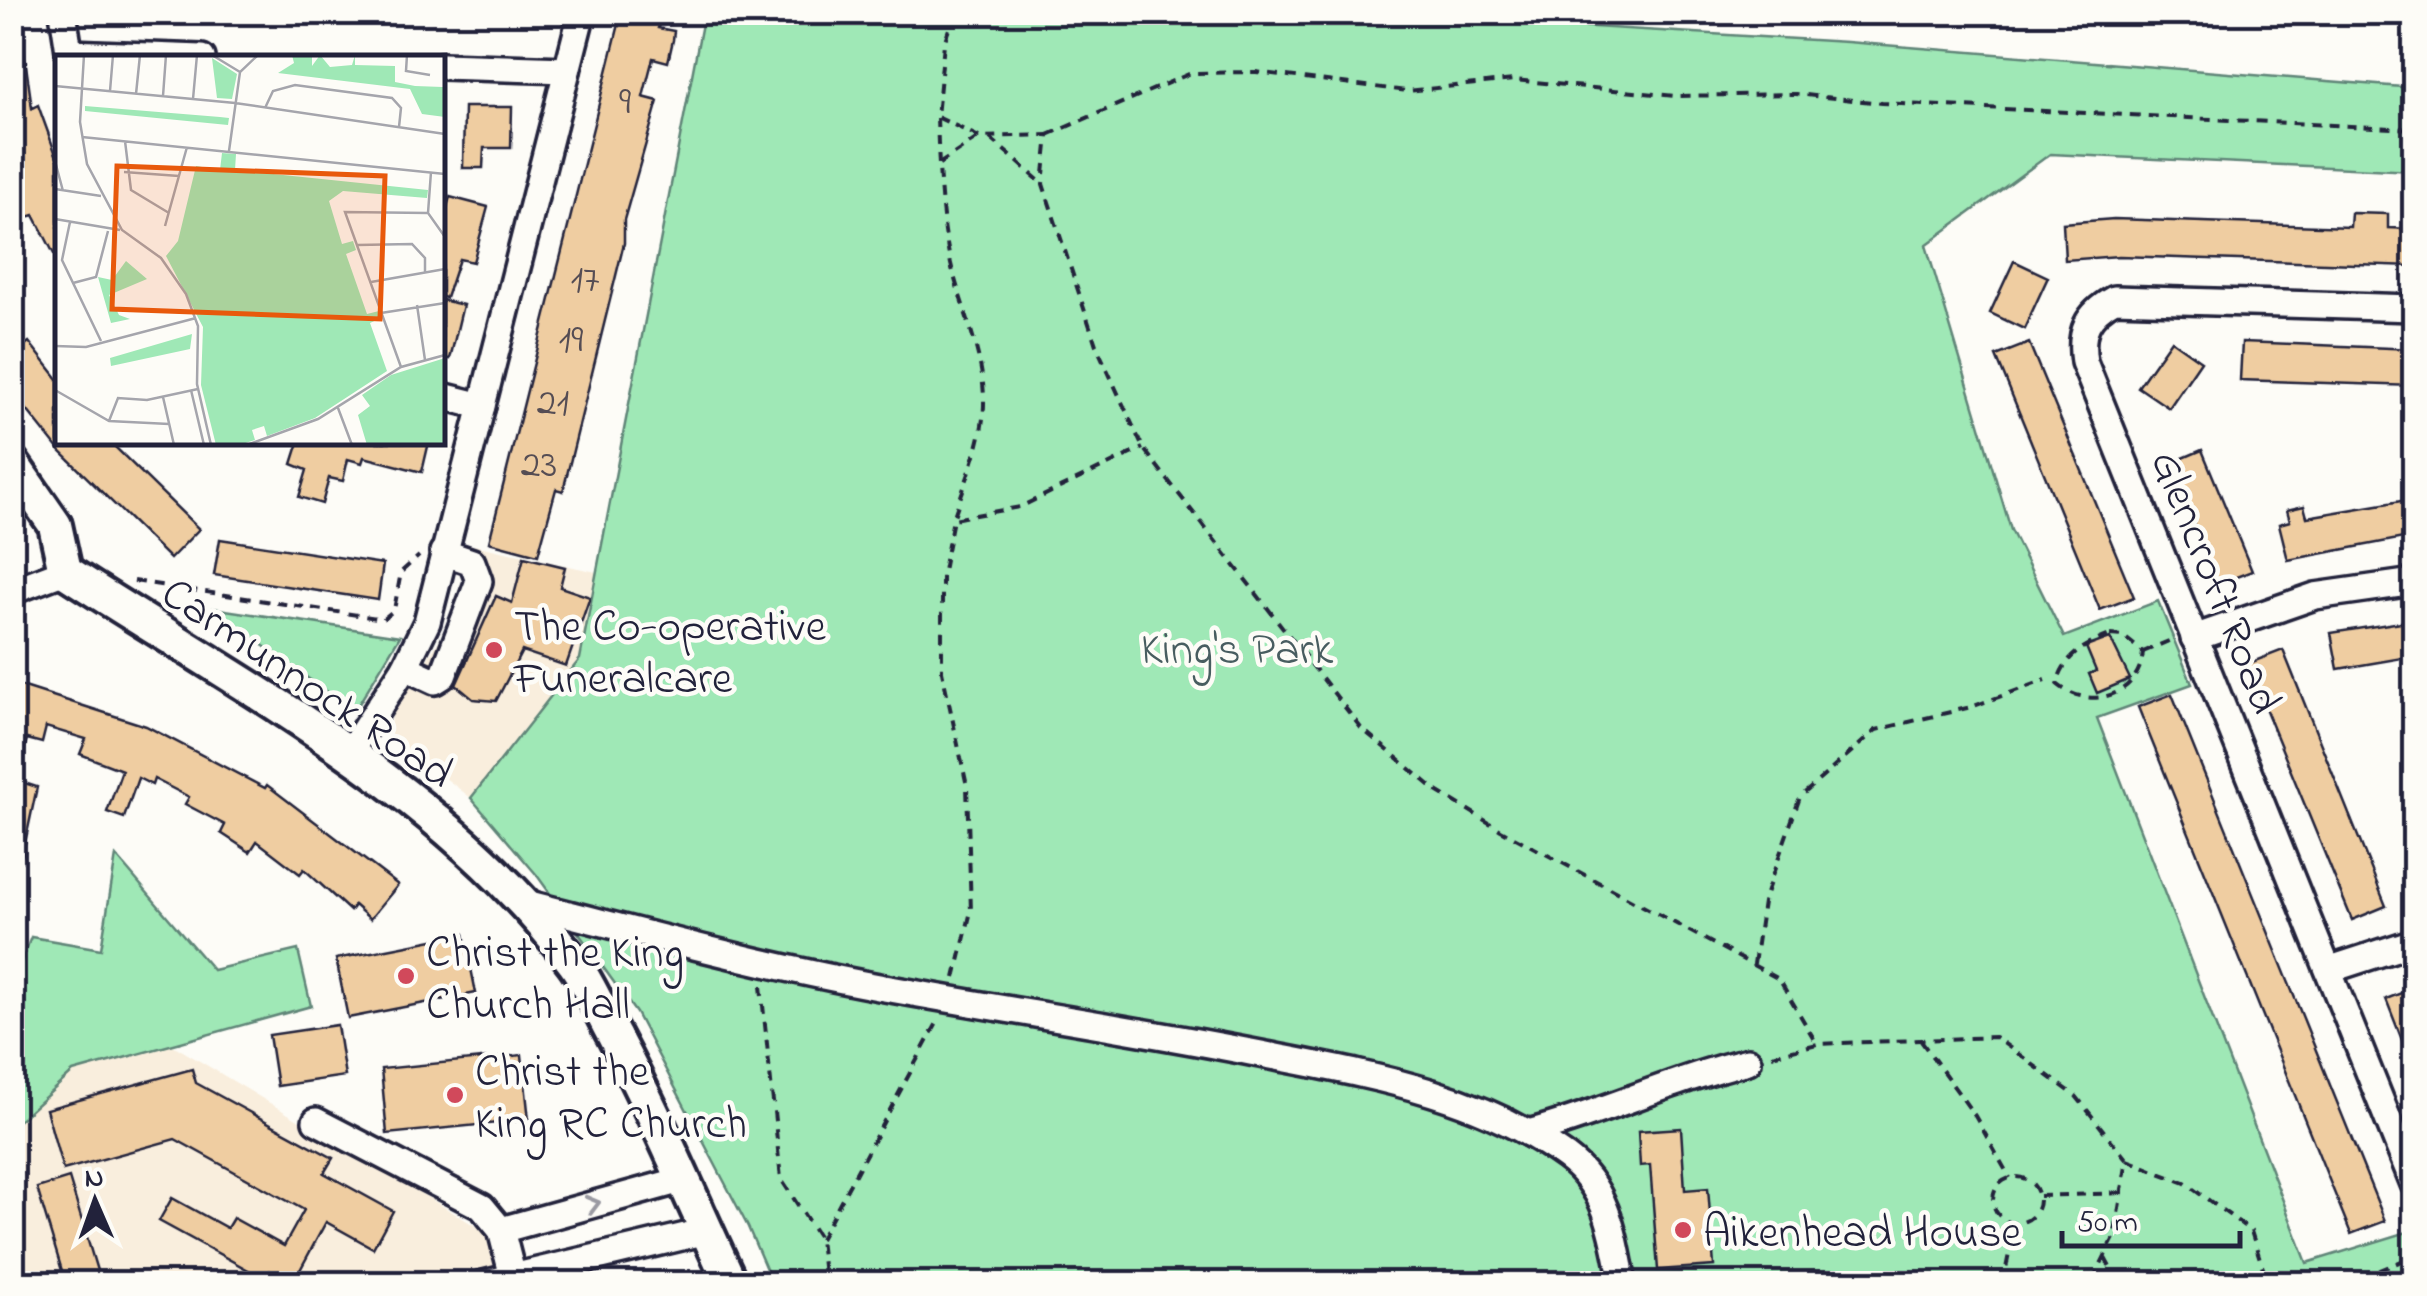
<svg xmlns="http://www.w3.org/2000/svg" width="2427" height="1296" font-family="'Indie Flower',sans-serif">
<rect width="100%" height="100%" fill="#fdfcf7"/>
<filter id="ink" filterUnits="userSpaceOnUse"><feTurbulence type="fractalNoise" baseFrequency=".01" numOctaves="2"/><feDisplacementMap in="SourceGraphic" scale="20" xChannelSelector="R" yChannelSelector="G"/><feConvolveMatrix kernelMatrix="1 2 1 2 8 2 1 2 1" color-interpolation-filters="sRGB"/></filter>
<g filter="url(#ink)">
<g fill="#f9eedd">
<path d="M474,545L596,572L580,660L471,798L387,733L393,714L445,631Z"/>
<path d="M94,998L489,1234L501,1283L13,1284V1030Z"/>
</g>
<g fill="#9fe8b6" stroke="#608578" stroke-width="2.5">
<path d="M704,13H1354L1847,42L2414,88V171L2050,154L1926,245L2011,530L2064,637L2158,601L2192,684L2097,718L2307,1263L2414,1230V1283H772L748,1227L636,1013L536,874L471,798L580,659Z"/>
<path d="M212,608L400,636L354,712Z"/>
<path d="M116,856L213,970L298,950L311,1006L73,1072L13,1126V984L31,937L101,949Z"/>
</g>
<g fill="#efcda1" stroke="#22223b" stroke-width="2.5">
<path d="M622,12L661,16L658,28L674,31L673,40L668,62L653,58L643,97L658,101L624,220V243L563,491L556,489L538,555L489,542Z"/>
<path d="M12,51H24L32,108L38,105L58,160V262L34,215L12,222V192L18,190L12,176Z"/>
<path d="M464,107H512L511,148H484L483,168H463Z"/>
<path d="M450,197L488,207L473,262L459,259L446,298L442,297V224Z"/>
<path d="M2351,213L2388,214V228L2414,229V266L2119,256L2065,260L2063,223L2114,219L2350,227Z"/>
<path d="M2014,261L2048,277L2024,329L1990,313Z"/>
<path d="M442,300L463,305L450,359L442,358Z"/>
<path d="M2171,340L2201,361L2169,408L2138,387Z"/>
<path d="M29,342L58,379V442H110L199,529L170,559L58,449L12,391V355Z"/>
<path d="M2242,342L2414,349V386L2240,380Z"/>
<path d="M2029,343L2134,597L2100,610L1996,356Z"/>
<path d="M299,442H429L422,472L364,457L362,463L348,459L343,481L329,478L322,504L299,497L307,470L292,464Z"/>
<path d="M2202,450L2252,571L2218,584L2169,464Z"/>
<path d="M2413,499L2414,536L2288,560L2279,524L2290,521L2287,510L2304,506L2307,517Z"/>
<path d="M220,539L383,564L378,600L214,575Z"/>
<path d="M524,557L565,567L560,587L590,597L566,666L522,651L496,701L473,699L456,685L496,596L512,603Z"/>
<path d="M2414,620V656L2338,669L2331,633Z"/>
<path d="M2110,638L2130,679L2097,693L2089,674L2096,671L2086,647Z"/>
<path d="M2283,650L2386,906L2352,920L2247,664Z"/>
<path d="M12,683L146,726L265,788L267,785L398,885L370,919L354,905L350,911L304,869L300,874L257,841L250,852L221,833L225,825L185,804L189,797L154,779L152,785L138,778L124,818L107,812L122,770L80,754L86,739L46,727L42,743L27,739L18,772L12,771Z"/>
<path d="M2172,694L2385,1221L2351,1234L2138,707Z"/>
<path d="M12,779L37,787L21,862L12,861Z"/>
<path d="M464,934L476,993L348,1018L336,959Z"/>
<path d="M2414,988V1068H2413L2386,999Z"/>
<path d="M337,1025L345,1076L277,1086L269,1035Z"/>
<path d="M522,1055L529,1120L387,1134L381,1069Z"/>
<path d="M192,1069L196,1083L333,1158L324,1173L393,1211L373,1248L326,1222L293,1283L270,1271L265,1279L159,1221L172,1198L227,1228L233,1218L284,1246L304,1210L175,1139L63,1170L46,1109Z"/>
<path d="M1681,1128L1685,1190L1708,1188L1714,1266L1658,1270L1650,1165L1640,1166L1638,1131Z"/>
<path d="M69,1178L101,1284H66L37,1188Z"/>
</g>
<g fill="none" stroke-linecap="round" stroke-linejoin="round">
<g stroke="#22223b" stroke-width="32">
<g id="minor">
<path d="M63,12L70,58"/>
<path d="M69,53L202,58"/>
<path d="M442,66L567,70"/>
<path d="M2414,308L2114,299C2087,314 2079,331 2084,362L2414,1184"/>
<path d="M442,396L482,406"/>
<path d="M12,591L65,571"/>
<path d="M2194,638L2315,596L2414,582"/>
<path d="M405,667L435,681L443,676L479,581L472,562L443,552"/>
<path d="M349,753L405,667L427,622L582,12"/>
<path d="M521,902C645,933 770,968 896,990C1018,1012 1139,1030 1261,1054C1367,1075 1476,1092 1566,1157C1608,1188 1614,1236 1623,1284"/>
<path d="M2331,969L2414,942"/>
<path d="M316,1121L482,1207L501,1230L513,1277"/>
<path d="M1528,1133C1603,1113 1673,1079 1748,1061"/>
<path d="M501,1230L685,1179"/>
<path d="M483,1284L707,1231"/>
</g>
</g>
<g stroke="#22223b" stroke-width="40">
<path id="major" d="M12,463L55,525L65,571C243,687 444,789 574,963C590,985 601,1013 614,1036C657,1117 692,1200 731,1284"/>
</g>
<g stroke="#22223b" stroke-width="4" stroke-dasharray="10 8" stroke-linecap="butt">
<path d="M955,12L944,43L937,117L979,137L1048,135L1043,184L1096,345L1143,448L1361,728L1437,791L1501,830L1779,979L1817,1044"/>
<path d="M937,118C939,167 940,216 951,264C962,310 983,352 984,399C985,439 965,482 953,519"/>
<path d="M1048,135L1191,73L1256,72L1407,91L1514,80L1675,96L1796,94L1882,103L2414,129"/>
<path d="M990,138L1043,184"/>
<path d="M939,164L979,137"/>
<path d="M134,581L383,619L394,610L401,572L419,556"/>
<path d="M2110,635L2123,636L2143,652C2140,695 2090,712 2057,684C2064,656 2084,645 2110,635Z"/>
<path d="M2143,652L2171,640"/>
<path d="M1754,964L1763,902L1800,797L1876,730L1971,707L2046,680"/>
<path d="M955,978L971,911L967,786L942,671V576L953,519L1020,507L1143,448"/>
<path d="M761,986L781,1179L820,1239L825,1284"/>
<path d="M1921,1041L1975,1116L2010,1178"/>
<path d="M1772,1055L1817,1044L1995,1037L2076,1096L2127,1160L2114,1238L2091,1284"/>
<path d="M2127,1160L2185,1183L2251,1231L2268,1284"/>
<circle cx="2016" cy="1200" r="23"/>
<path d="M2039,1196L2124,1193"/>
<path d="M820,1239L937,1023"/>
<path d="M2105,1258L2119,1284"/>
<path d="M2003,1284L2015,1223"/>
<path d="M2346,1284L2414,1256"/>
</g>
<use href="#minor" stroke="#fdfcf7" stroke-width="25"/>
<use href="#major" stroke="#fdfcf7" stroke-width="32"/>
</g>
<defs><path id="oneway-chevron" d="M-2-3.5L2.5 0L-2 3.5" fill="none" stroke-width="1.6" stroke-linecap="round" stroke-linejoin="round" transform="scale(2.5)"/></defs>
<use stroke="#9a9aa2" href="#oneway-chevron" transform="translate(593 1204) rotate(-15)"/>
</g>
<g fill="#d1495b" stroke="#fdfcf7" stroke-width="4">
<circle cx="494" cy="650" r="10"/>
<circle cx="406" cy="976" r="10"/>
<circle cx="455" cy="1095" r="10"/>
<circle cx="1683" cy="1230" r="10"/>
</g>
<g text-anchor="middle" stroke-width="9" stroke-linejoin="round" paint-order="stroke">
<g font-size="40" fill="#554d54">
<text x="625" y="113">9</text>
<text x="585" y="291">17</text>
<text x="571" y="351">19</text>
<text x="553" y="414">21</text>
<text x="539" y="476">23</text>
</g>
<g font-size="45" fill="#22223b" stroke="#fdfcf7">
<text transform="translate(2218 581) rotate(68)" y="16">Glencroft Road</text>
<text transform="translate(309 681) rotate(34)" y="16">Carmunnock Road</text>
</g>
<g font-size="45" fill="#22223b" stroke="#fdfcf7" text-anchor="start">
<text x="514" y="640">The Co-operative<tspan x="514" dy="52">Funeralcare</tspan></text>
<text x="426" y="966">Christ the King<tspan x="426" dy="52">Church Hall</tspan></text>
<text x="475" y="1085">Christ the<tspan x="475" dy="52">King RC Church</tspan></text>
<text x="1703" y="1246">Aikenhead House</text>
</g>
<g font-size="45" fill="#485d60" stroke="#fdfcf7">
<text x="1237" y="663">King's Park</text>
</g>
</g>
<g transform="translate(55 55)">
<rect width="390" height="390" fill="#fdfcf7"/>
<path d="M237,0L257,2V11L265,0L275,12L297,10L300,0V10L340,11V27L360,31L388,32L390,15V62L367,59L355,34L223,18L239,8ZM157,3L182,19L177,44L162,43ZM30,51L165,62L174,63L173,70L30,56ZM167,98L181,99L180,115L373,135L372,143L288,136L274,146L287,189L298,186L301,195L291,199L312,259L324,256L326,263L315,268L332,316L260,363L212,381L209,371L197,375L200,385L184,390H161L146,330L148,272L111,201L123,186L141,111L165,115ZM71,206L92,224L54,240L64,260L75,264L56,268L43,222L57,225ZM137,279L135,294L56,311L55,303ZM390,303V390H312L303,360L315,351L307,340L336,320Z" fill="#9fe8b6"/>
<path fill="none" stroke="#a5a5ac" stroke-width="2.5" d="M29,0L25,67L32,109L67,175L106,203L131,239L143,271L142,329L156,390M157,0L185,17M352,0L351,16L375,20M0,31L180,48L390,79M55,36L58,0M81,39L85,0M108,41L111,0M138,44L142,0M210,53L218,36L240,30L337,43L346,53L344,72M27,82L390,119M70,86L76,135L114,158M174,96L185,17L203,0M0,106L8,136M69,117L124,121M376,117L373,158L390,182M0,134L46,141M0,164L65,175M15,167L7,205L46,286M110,171L132,92M302,190L357,189L370,203V217M316,227L390,214M18,228L41,222L53,176M362,250L370,305M326,258L390,248M0,291L31,292L141,263M346,312L290,157L373,158M0,335L54,366L114,369M136,335L149,390M108,342L119,390M283,353L297,390M54,366L63,343L92,345L143,334M192,390L263,364L346,312L390,300"/>
<path fill="#e8590c" fill-opacity="0.15" stroke="#e8590c" stroke-width="5" d="M62,111L330,121L325,264L57,254Z"/>
<rect width="390" height="390" fill="none" stroke="#22223b" stroke-width="5"/>
</g>
<rect width="2427" height="1296" fill="none" stroke="#fdfcf7" stroke-width="50"/>
<rect x="25" y="25" width="2377" height="1246" fill="none" stroke="#22223b" stroke-width="4" filter="url(#ink)"/>
<g transform="translate(95 1201) rotate(358)" stroke="#fdfcf7" stroke-width="8" paint-order="stroke">
<path d="M0-8L18 38L0 25L-18 38Z" fill="#22223b"/>
<text y="-15" font-size="28" font-weight="bold" text-anchor="middle" fill="#22223b">N</text>
</g>
<path d="M2062 1231v15h178v-15" fill="none" stroke="#22223b" stroke-width="5"/>
<text x="2077" y="1231" font-size="30" fill="#22223b" stroke="#fdfcf7" stroke-width="8" paint-order="stroke">50 m</text>
</svg>
